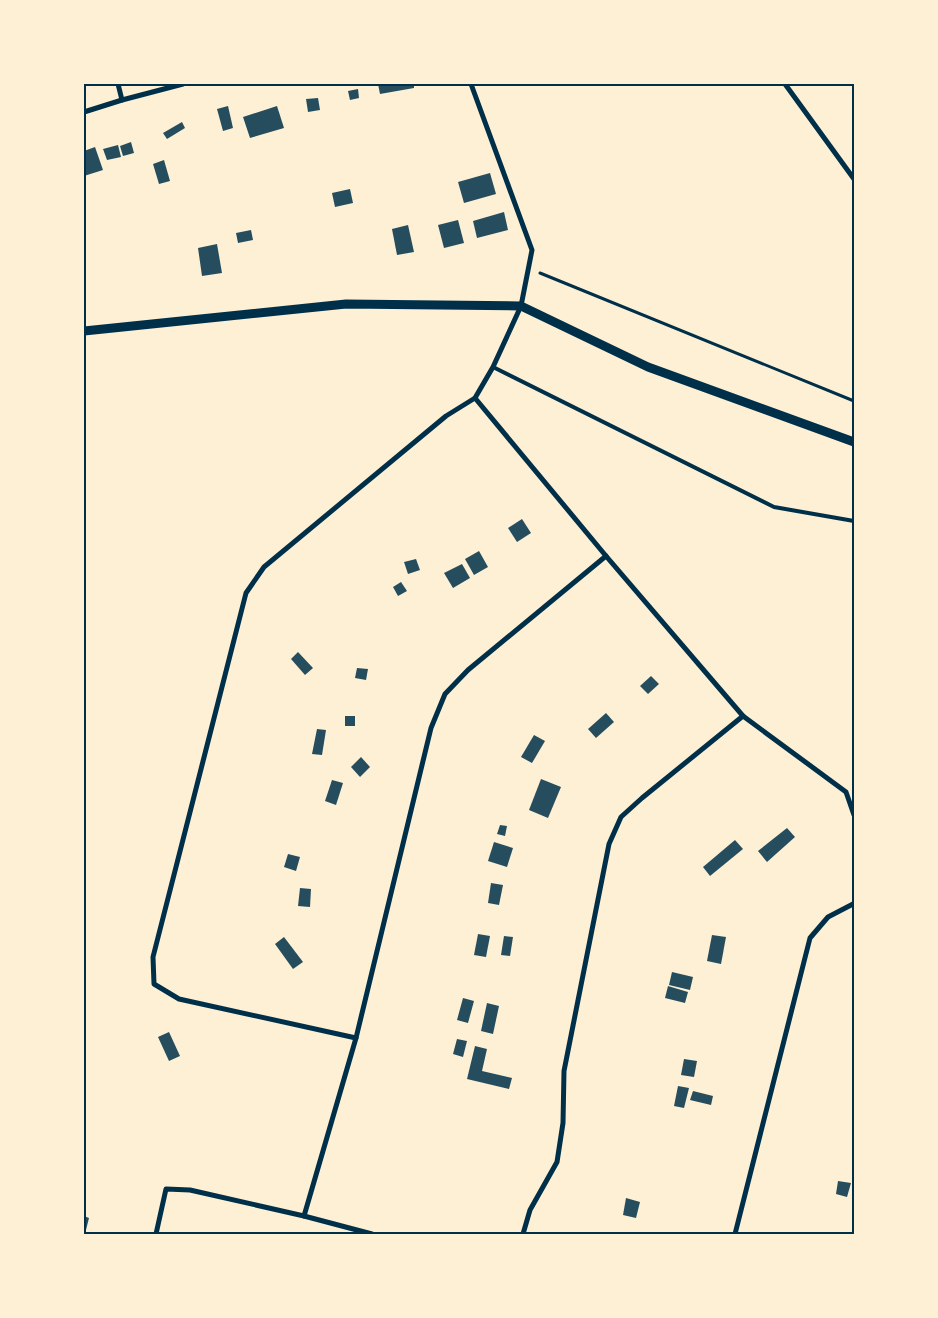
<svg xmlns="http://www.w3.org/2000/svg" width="938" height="1318" font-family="'Noto Sans',sans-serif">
<rect width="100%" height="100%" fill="#fdf0d5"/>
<g fill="#264d5e">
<path d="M378,84H414V88L380,94Z"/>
<path d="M358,89L359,98L350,100L348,91Z"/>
<path d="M318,98L320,110L308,112L306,99Z"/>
<path d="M228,106L233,128L223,131L217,109Z"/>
<path d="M277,106L284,128L250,138L243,117Z"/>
<path d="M182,122L185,128L167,139L163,133Z"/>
<path d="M131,142L134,153L123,156L120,146Z"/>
<path d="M118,145L121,157L107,160L103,149Z"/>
<path d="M95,147L103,170L84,176V151Z"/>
<path d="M164,160L170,181L159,184L153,164Z"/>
<path d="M490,173L496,194L464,203L458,182Z"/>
<path d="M350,189L353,203L335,207L332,193Z"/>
<path d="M504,212L508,230L477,238L473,221Z"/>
<path d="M458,220L464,243L444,248L438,225Z"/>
<path d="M408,225L414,252L397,255L392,229Z"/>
<path d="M251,230L253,240L238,243L236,233Z"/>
<path d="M217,244L222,273L202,276L198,248Z"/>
<path d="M522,519L531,533L517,542L508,528Z"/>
<path d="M479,551L488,567L474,575L465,559Z"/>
<path d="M416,559L420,570L408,574L404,562Z"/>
<path d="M462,564L470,578L453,588L444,573Z"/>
<path d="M401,582L407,591L398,596L393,587Z"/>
<path d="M298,652L313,668L305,675L291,659Z"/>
<path d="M357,668L368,669L366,680L355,678Z"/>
<path d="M651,676L659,684L648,694L640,686Z"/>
<path d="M606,713L614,722L596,738L588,729Z"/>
<rect x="345" y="716" width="10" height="10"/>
<path d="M317,729L326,730L322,755L312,754Z"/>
<path d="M534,735L545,741L532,763L521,757Z"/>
<path d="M361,757L370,767L360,777L351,767Z"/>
<path d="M541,779L561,787L548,818L529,810Z"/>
<path d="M332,780L343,783L336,805L325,801Z"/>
<path d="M500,825L507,826L505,836L497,834Z"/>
<path d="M787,828L795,837L767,862L758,851Z"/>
<path d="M735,840L743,849L710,876L703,867Z"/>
<path d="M494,842L513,848L507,867L488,861Z"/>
<path d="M288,854L300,857L296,871L284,867Z"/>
<path d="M491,883L503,885L499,905L488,903Z"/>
<path d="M300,888L311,889L310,907L298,906Z"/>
<path d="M478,934L490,936L486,957L474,955Z"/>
<path d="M712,935L726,937L721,964L707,961Z"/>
<path d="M504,936L513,937L510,956L501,955Z"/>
<path d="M284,937L303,962L293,969L275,944Z"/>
<path d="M672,972L693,977L690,990L669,985Z"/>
<path d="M668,986L688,992L685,1003L665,998Z"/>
<path d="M463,998L474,1001L468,1023L457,1020Z"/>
<path d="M487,1003L499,1006L493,1034L481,1031Z"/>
<path d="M169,1032L180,1056L169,1061L158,1037Z"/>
<path d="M457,1039L467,1041L463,1057L453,1054Z"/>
<path d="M475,1046L487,1049L482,1071L512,1078L509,1089L467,1079Z"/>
<path d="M684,1059L697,1061L694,1077L681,1075Z"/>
<path d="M678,1086L689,1088L684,1108L674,1106Z"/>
<path d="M693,1091L713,1096L711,1105L690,1100Z"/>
<path d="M838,1181L851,1183L847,1197L836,1194Z"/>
<path d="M626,1198L640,1202L636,1218L623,1215Z"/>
<path d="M84,1216L89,1218L85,1234H84Z"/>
</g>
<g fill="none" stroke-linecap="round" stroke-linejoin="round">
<path stroke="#003049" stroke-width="3" d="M540,273L854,401"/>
<path stroke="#003049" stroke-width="4" d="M493,367L774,507L854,521"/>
<g stroke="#003049" stroke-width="5">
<path d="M118,84L122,100"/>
<path d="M471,84L532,250L521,306L493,367L475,398L606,556L743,716"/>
<path d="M785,84L854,179"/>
<path d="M84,112L122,100L183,84"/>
<path d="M356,1038L179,999L154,984L153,957L246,593L264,567L446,416L475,398"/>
<path d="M304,1216L356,1038L431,728L445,694L468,670L606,556"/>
<path d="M156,1234L166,1189L190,1190L304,1216L372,1234"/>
<path d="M523,1234L530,1210L557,1162L563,1123L564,1071L609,844L621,817L642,798L743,716L846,792L854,815"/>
<path d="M735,1234L810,938L828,917L853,904L854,906"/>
</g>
<path stroke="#003049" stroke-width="9" d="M84,331L346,304L521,306L648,367L854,442"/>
</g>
<rect width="938" height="1318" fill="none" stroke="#fdf0d5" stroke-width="170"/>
<rect x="85" y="85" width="768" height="1148" fill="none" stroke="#003049" stroke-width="2"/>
</svg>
